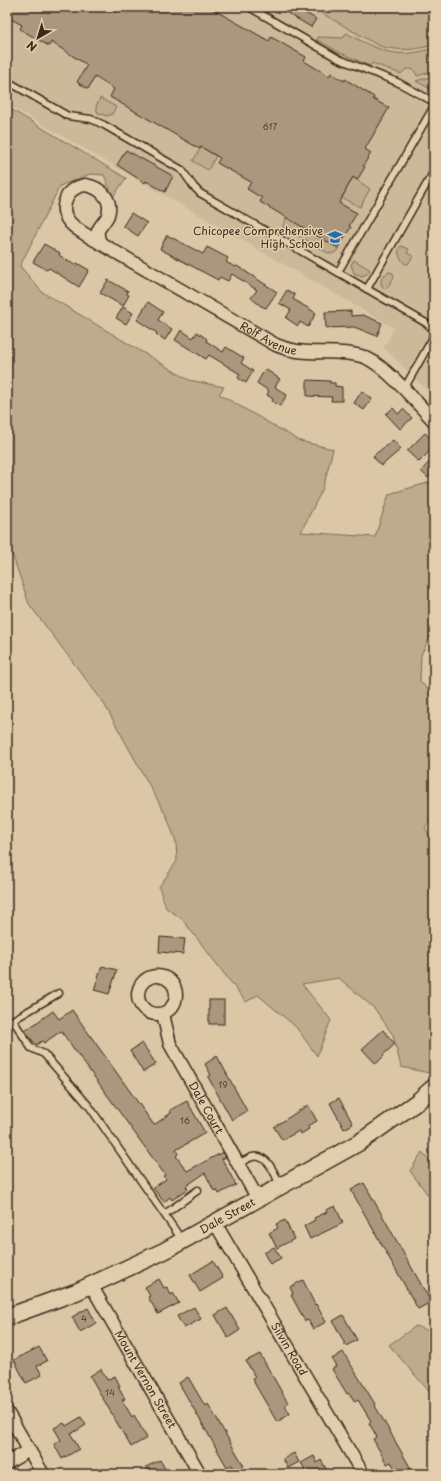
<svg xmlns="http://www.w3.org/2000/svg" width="441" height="1481" font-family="'Playpen Sans',sans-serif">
<rect width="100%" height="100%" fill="#dbc7a6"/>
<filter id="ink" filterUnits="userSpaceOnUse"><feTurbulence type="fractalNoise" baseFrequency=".025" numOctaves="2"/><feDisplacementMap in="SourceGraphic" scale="8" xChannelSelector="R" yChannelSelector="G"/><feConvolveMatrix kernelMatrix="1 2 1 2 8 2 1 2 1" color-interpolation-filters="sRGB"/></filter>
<g filter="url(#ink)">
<path fill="#ccb99a" d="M7,7H434V397L384,348L394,328L7,104Z"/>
<g fill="#beaa8d" stroke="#7c6a56">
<path d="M311,7H434V44C416,51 398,51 379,46Z"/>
<path d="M346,33C380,51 395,60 434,48V71L417,76C415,70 411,67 405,70L401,74L372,63L370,66L341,53L317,40L318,37L343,38Z"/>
<path d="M434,76V91L416,81Z"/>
<path d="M100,98L116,107L112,114L107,116L98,113L96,107Z"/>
<path d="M7,107L126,178L113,197L104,175L90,174L60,186L20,266L42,292L189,380L224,387L219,394L300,441L333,449L323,488L301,532L375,537L389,494L434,481V514L431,516V533L434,536V629L421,655L420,681L434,697V817L425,827L434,844V1069L429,1073L401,1067L393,1035L375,1009L339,978L302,984L331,1020L317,1056L296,1027L258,995L246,1002L182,919L166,908L159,887L177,861L176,842L167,817L103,702L29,604L7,539Z"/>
<path d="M201,147L216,156L208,170L193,161Z"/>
<path d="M353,177L370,189L360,207L342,198Z"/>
<path d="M287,217L338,248L337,251L332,254L328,253L283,227V225Z"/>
<path d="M401,246L409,249L407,253L413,256L408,264H405C400,259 396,252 401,246Z"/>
<path d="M354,260L369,269L370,270L367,274L362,276L354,273L351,265Z"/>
<path d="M389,272L393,273L394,277L387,288L384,289L381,284C381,278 383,275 389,272Z"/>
<path d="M422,1152L434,1166V1203L410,1171Z"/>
<path d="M416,1326L434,1333V1397L389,1345Z"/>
</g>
<g fill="#aa977d" stroke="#3b2a1e">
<path d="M7,7H209L269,41L271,37L306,57L304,61L329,76L331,73L344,81L345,79L374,97L373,99L389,108L365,149L371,153L363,166L365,167L357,180L353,177L339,203L357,213L349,226L351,227L338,248L260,202L262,198L247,189L251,182L217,163L220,158L201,147L200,149L110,97L114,89L95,77L88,89L77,82L87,65L51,42L49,46L20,29L22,25L7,17Z"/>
<path d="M277,7H295L316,19L311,27Z"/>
<path d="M126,150L173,176L165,192L146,181L145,183L117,165Z"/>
<path d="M131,213L147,223L138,236L123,226Z"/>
<path d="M167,235L203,254L207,247L228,258L226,262L235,267L237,266L277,292L266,308L261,306L251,298L257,290L232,274L228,281L220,277L218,280L160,249Z"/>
<path d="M44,244L60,253L59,255L76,266L77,263L89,270L79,287L49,268L47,270L33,262Z"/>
<path d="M108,280L128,291L127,294L129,295L123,306L100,293Z"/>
<path d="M287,290L295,295L293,299L316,313L308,327L300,322L298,326L286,318L291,310L279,303Z"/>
<path d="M148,302L163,312L158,320L172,329L165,340L156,334L157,333L137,320Z"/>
<path d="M123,307L133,313L126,324L116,318Z"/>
<path d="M351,311V316L363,315L382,323L377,336L354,327L326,328L325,312Z"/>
<path d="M181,330L193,338L197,332L207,339L206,341L223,352L226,347L244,358L241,363L253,371L246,383L238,378L240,374L209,355L206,359L175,340Z"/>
<path d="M265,369L280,379L275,387L287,395L280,406L272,401L273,399L267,395L269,391L257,383Z"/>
<path d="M307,380L330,381V383H335V386L342,387V401H331L332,397L307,396Z"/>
<path d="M362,391L372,399L364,410L354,403Z"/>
<path d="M393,408L398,414L403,409L412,418L400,429L386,414Z"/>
<path d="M425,433L434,442V447L419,462L407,451Z"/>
<path d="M393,440L401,449L381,466L373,456Z"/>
<path d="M434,457V472L428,478L421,471Z"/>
<path d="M160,937L185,939L183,954L159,952Z"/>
<path d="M102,966L117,970L109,994L94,990Z"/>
<rect x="209" y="1000" width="15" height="24"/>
<path d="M72,1010L154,1125L171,1113L170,1110L187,1101L205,1133L176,1150L178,1154L176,1156L187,1171L223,1152L226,1157L222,1159L236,1185L219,1194L217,1190L214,1191L205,1173L186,1186L188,1189L172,1200L170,1197L164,1202L153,1188L166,1179L163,1176L165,1175L61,1031L44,1043L42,1041L36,1045L25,1031L53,1011L59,1019Z"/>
<path d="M383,1030L395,1044L383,1055L384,1056L376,1064L362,1049Z"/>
<path d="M142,1043L156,1064L143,1072L130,1051Z"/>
<path d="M217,1056L247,1111L232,1120L208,1077L211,1075L205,1064Z"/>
<path d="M339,1098L353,1124L344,1129L330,1103Z"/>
<path d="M308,1105L317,1121L308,1126L309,1129L301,1134L299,1131L282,1140L274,1127Z"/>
<path d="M364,1183L431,1302L418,1309L351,1190Z"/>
<path d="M335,1206L343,1223L310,1239L304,1226L315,1220L314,1218L327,1212L326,1210Z"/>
<path d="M285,1220L294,1239L277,1248L269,1233L278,1228L276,1224Z"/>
<path d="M274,1247L281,1258L270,1264L264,1253Z"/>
<path d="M213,1261L223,1278L200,1292L190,1275Z"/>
<path d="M159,1279L164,1288L167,1287L171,1295L173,1293L179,1303L158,1314L148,1297L150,1296L145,1287Z"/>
<path d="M303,1280L315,1305L316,1304L326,1322L313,1329L308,1320L305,1321L291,1295L293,1294L290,1287Z"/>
<path d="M194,1307L201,1319L184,1328L177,1316Z"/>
<path d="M88,1308L96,1323L80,1332L72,1317Z"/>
<path d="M227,1308L240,1330L228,1338L215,1315Z"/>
<path d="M343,1315L357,1340L346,1346L333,1321Z"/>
<path d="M39,1347L47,1361L37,1366L42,1375L26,1383L14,1360Z"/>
<path d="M343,1352L375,1404H374L414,1474H398L391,1462L387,1464L373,1439L377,1437L369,1423L371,1421L358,1400L355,1402L349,1393L347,1394L332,1369L336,1366L332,1359Z"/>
<path d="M260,1354L288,1403L285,1405L290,1414L277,1422L252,1379L255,1377L246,1361Z"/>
<path d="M101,1369L107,1380L115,1376L120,1386L118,1387L125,1399L122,1400L132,1417L134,1415L147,1438L131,1447L90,1376Z"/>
<path d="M188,1377L205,1406L208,1404L244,1466L235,1471L232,1465L227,1467L179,1383Z"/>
<path d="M81,1417L86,1425L71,1434L79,1449L62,1459L54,1444L61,1440L54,1428L64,1423L66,1426Z"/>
<path d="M294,1453L299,1462L288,1468L283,1459Z"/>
<path d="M314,1456L317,1463L321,1460L329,1474H308L301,1463Z"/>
<path d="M160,1460L168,1474H150L146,1467Z"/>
</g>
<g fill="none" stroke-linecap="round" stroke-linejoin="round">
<g stroke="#3b2a1e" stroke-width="9">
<g id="lane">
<path d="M249,7L339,59L397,82L434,102"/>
<path d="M7,81L68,116L91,119L104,125L182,170L194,187L200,193L367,289"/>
<path d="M338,272L434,106"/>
<path d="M404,389L431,341C435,332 433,328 426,323L367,289L434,171"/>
<path d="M59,993L13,1020L31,1048L44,1054L89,1106L182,1240"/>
<path d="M237,1164C242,1162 247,1159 252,1157C268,1153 275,1175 280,1185"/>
<path d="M165,1214L198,1190"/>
</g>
</g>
<g stroke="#3b2a1e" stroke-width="15">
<g id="street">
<path d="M85,185C100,187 113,199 108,215C106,221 100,225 98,231C97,235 99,239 100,243C84,233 56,222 66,199C69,190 76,187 85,185Z"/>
<path id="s1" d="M100,243L276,345C283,348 290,350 297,351C318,354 340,350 361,356C382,361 418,404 434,421"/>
<circle cx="157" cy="995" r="19"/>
<path id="s2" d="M163,1014L170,1044L258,1199"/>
<path id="s3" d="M215,1223L363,1474"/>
<path id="s4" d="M91,1285L200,1474"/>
<path d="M7,1412L43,1474"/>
<path d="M7,1463L29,1450"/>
</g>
</g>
<g stroke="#3b2a1e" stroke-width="19">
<g id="secondary">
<path id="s5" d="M7,1317L76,1292L164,1251L360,1142L417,1102L434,1087"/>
</g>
</g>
<use href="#lane" stroke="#e2ceac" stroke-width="6"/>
<use href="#street" stroke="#e2ceac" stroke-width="12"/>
<use href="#secondary" stroke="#e2ceac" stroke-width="16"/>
</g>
</g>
<defs>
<g id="school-bare" transform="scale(1.2)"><path d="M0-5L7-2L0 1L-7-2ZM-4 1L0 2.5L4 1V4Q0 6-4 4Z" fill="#1f6fb2" stroke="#e2ceac" stroke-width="2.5" paint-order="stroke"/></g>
</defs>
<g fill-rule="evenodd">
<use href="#school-bare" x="335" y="237"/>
</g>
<g text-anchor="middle" stroke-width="3" stroke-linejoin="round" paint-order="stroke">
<g font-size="9" fill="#574536">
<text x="270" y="130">617</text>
<text x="223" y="1088">19</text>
<text x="185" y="1124">16</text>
<text x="84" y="1322">4</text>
<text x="110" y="1396">14</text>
</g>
<g font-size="11" fill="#3b2a1e" stroke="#e2ceac" text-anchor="end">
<text x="323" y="235">Chicopee Comprehensive<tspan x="323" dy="13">High School</tspan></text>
</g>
<g font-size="11" fill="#3b2a1e" stroke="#e2ceac">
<text dy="4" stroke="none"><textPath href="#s1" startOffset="194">Rolf Avenue</textPath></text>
<text dy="4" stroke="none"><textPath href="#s2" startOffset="104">Dale Court</textPath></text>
<text dy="4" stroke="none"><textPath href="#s5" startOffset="243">Dale Street</textPath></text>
<text dy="4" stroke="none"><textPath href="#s3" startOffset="146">Silvin Road</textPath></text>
<text dy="4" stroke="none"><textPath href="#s4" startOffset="109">Mount Vernon Street</textPath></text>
</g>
</g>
<rect width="441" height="1481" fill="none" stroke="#e2ceac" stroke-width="24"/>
<rect x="12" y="12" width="417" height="1457" fill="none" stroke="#3b2a1e" stroke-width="1.5" filter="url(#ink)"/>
<g transform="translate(38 38) rotate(218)" stroke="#e2ceac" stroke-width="3" paint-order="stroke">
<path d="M0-3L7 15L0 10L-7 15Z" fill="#3b2a1e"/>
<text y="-6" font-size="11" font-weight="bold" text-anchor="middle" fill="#3b2a1e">N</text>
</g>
</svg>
